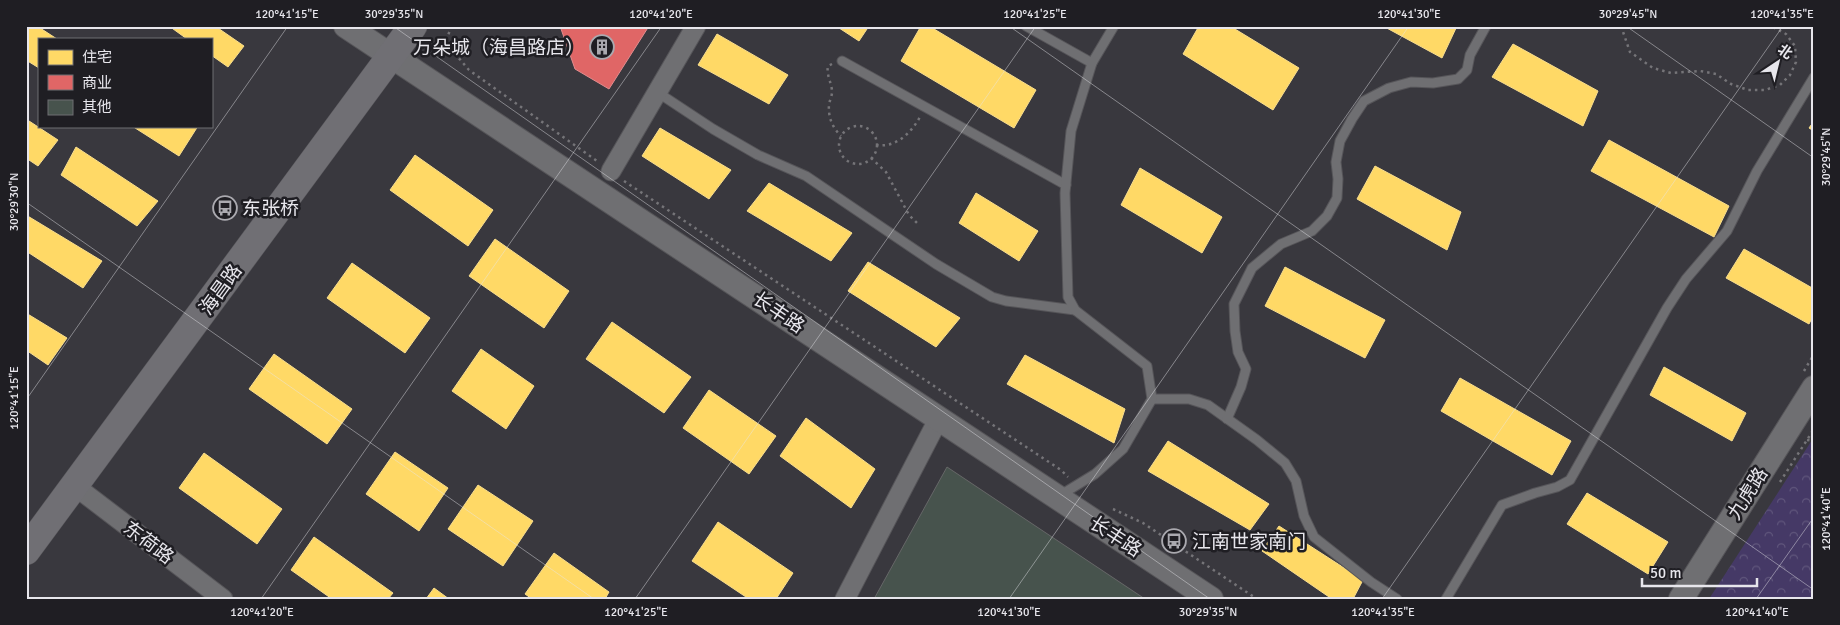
<svg xmlns="http://www.w3.org/2000/svg" width="1840" height="625" font-family="Signika,'Noto Sans SC',sans-serif">
<defs>
<pattern id="park-crowns" width="20" height="18" patternUnits="userSpaceOnUse" patternTransform="scale(1.25)"><rect width="20" height="18" fill="#453966"/><path d="M2 6a3 3 0 1 1 6 0M12 15a3 3 0 1 1 6 0" fill="none" stroke="#60567c"/></pattern>
</defs>
<rect width="100%" height="100%" fill="#39383e"/>
<path fill="url(#park-crowns)" d="M1814,437V599H1709Z"/>
<g fill="#ffd966" stroke="#f8dd8e">
<path d="M26,26H37L57,39H39V68L26,60Z"/>
<path d="M169,26H215L244,46L228,67L211,55V39H187Z"/>
<path d="M836,26H869L859,41Z"/>
<path d="M921,26H929L1036,90L1014,128L901,61Z"/>
<path d="M1199,26H1230L1299,68L1273,110L1183,54Z"/>
<path d="M1383,26H1457L1442,58Z"/>
<path d="M717,34L788,75L769,104L698,65Z"/>
<path d="M1513,44L1598,91L1583,126L1492,77Z"/>
<path d="M26,119L58,140L38,166L26,158Z"/>
<path d="M1814,121V131L1809,128Z"/>
<path d="M132,126H198L179,156Z"/>
<path d="M660,128L731,170L709,199L642,156Z"/>
<path d="M1609,140L1729,206L1714,237L1591,171Z"/>
<path d="M76,147L158,201L137,226L61,175Z"/>
<path d="M415,155L493,210L468,246L390,190Z"/>
<path d="M1375,166L1461,212L1447,250L1357,199Z"/>
<path d="M1140,168L1222,217L1202,253L1121,205Z"/>
<path d="M769,183L852,233L831,261L747,211Z"/>
<path d="M976,193L1038,231L1019,261L959,223Z"/>
<path d="M26,215L102,261L83,288L26,251Z"/>
<path d="M495,239L569,291L544,328L469,276Z"/>
<path d="M1744,249L1814,289V314L1809,324L1726,278Z"/>
<path d="M868,262L960,318L936,347L848,291Z"/>
<path d="M352,263L430,318L405,353L327,298Z"/>
<path d="M1285,267L1385,320L1365,358L1265,306Z"/>
<path d="M26,313L67,338L48,365L26,350Z"/>
<path d="M612,322L691,377L664,413L586,359Z"/>
<path d="M481,349L534,386L506,429L452,391Z"/>
<path d="M274,354L352,409L327,444L249,389Z"/>
<path d="M1025,355L1125,409L1114,443L1007,384Z"/>
<path d="M1664,367L1746,413L1732,441L1650,395Z"/>
<path d="M1460,378L1571,441L1552,475L1441,411Z"/>
<path d="M709,390L776,436L749,474L683,428Z"/>
<path d="M806,418L875,469L851,508L780,456Z"/>
<path d="M1168,441L1269,504L1250,530L1148,471Z"/>
<path d="M395,452L448,488L419,531L366,494Z"/>
<path d="M204,453L282,509L257,544L179,488Z"/>
<path d="M478,485L533,521L503,566L448,529Z"/>
<path d="M1587,493L1668,542L1648,574L1567,524Z"/>
<path d="M718,522L793,573L776,599H749L692,561Z"/>
<path d="M1279,526L1363,580L1353,599H1332L1262,551Z"/>
<path d="M314,537L393,593L388,599H332L291,570Z"/>
<path d="M554,553L609,592L605,599H532L525,594Z"/>
<path d="M434,588L449,599H426Z"/>
</g>
<path fill="#e06666" stroke="#e28c8e" d="M560,26H649L609,89L575,69Z"/>
<path fill="#47534d" stroke="#666768" d="M947,467L1145,599H874Z"/>
<g fill="none" stroke-linecap="round" stroke-linejoin="round">
<g stroke="#565559" stroke-width="11">
<g id="service">
<path d="M1026,26L1092,63"/>
<path d="M842,61L1066,185"/>
<path d="M657,92L713,129L758,155L806,176L936,264L992,297L1006,301L1075,310"/>
<path d="M1152,399H1189L1208,405L1257,440L1285,463L1296,481L1304,516L1314,537L1371,582L1397,599"/>
<path d="M1227,419L1241,387L1246,369L1238,352L1235,331L1234,304L1252,268L1281,244L1312,231L1327,216L1337,198L1338,179L1336,162L1340,141L1352,119L1364,101L1389,88L1411,82L1433,83L1458,79L1467,70L1470,55L1486,26"/>
<path d="M1059,496L1095,474L1123,449L1152,399L1147,366L1075,310L1068,297L1065,193L1071,131L1092,63L1114,26"/>
<path d="M1446,599L1502,505L1535,493L1557,487L1570,480L1667,308L1686,279L1727,231L1757,171L1814,77"/>
</g>
</g>
<g stroke="#565559" stroke-width="21">
<g id="minor">
<path d="M611,171L696,26"/>
<path d="M75,486L223,599"/>
<path d="M845,599L939,418"/>
</g>
</g>
<g stroke="#565559" stroke-width="26">
<g id="tertiary">
<path d="M346,26L1211,599"/>
<path d="M1681,599L1814,388"/>
</g>
</g>
<g stroke="#565559" stroke-width="29">
<path id="primary" d="M26,551L413,26"/>
</g>
<g stroke="#757478" stroke-width="2.5" stroke-dasharray="2.5 4" stroke-linecap="butt">
<path d="M452,26L445,42L469,70L597,161"/>
<path d="M1621,26L1630,52L1653,68L1671,73L1700,71L1716,74L1731,84L1748,90H1765L1780,85L1790,75L1796,62L1795,46L1786,34L1771,26"/>
<path d="M832,64L828,66C826,75 832,83 832,92C832,96 830,100 829,104C828,117 832,127 841,136"/>
<circle cx="858" cy="145" r="19"/>
<path d="M876,145C896,148 911,133 920,117"/>
<path d="M871,158L886,172L909,215L917,223"/>
<path d="M624,181L1061,470L1068,477"/>
<path d="M1804,371L1814,354"/>
<path d="M1807,440L1814,441"/>
<path d="M1780,482L1814,429"/>
<path d="M1113,509L1143,523L1257,599"/>
</g>
<use href="#service" stroke="#6f6f72" stroke-width="9"/>
<use href="#minor" stroke="#6f6f72" stroke-width="19"/>
<use href="#tertiary" stroke="#6f6f72" stroke-width="24"/>
<use href="#primary" stroke="#706f74" stroke-width="28"/>
</g>
<path fill="none" stroke="#e7e6ec" stroke-width="1" stroke-opacity="0.45" d="M393,26L1210,599M1009,26L1814,590M1626,26L1814,158M26,202L594,599M26,400L288,26M261,599L662,26M635,599L1036,26M1009,599L1409,26M1382,599L1783,26M1756,599L1814,517"/>
<defs>
<g id="building-ring" transform="scale(1.25)"><circle r="9.5" fill="#1f1e23" stroke="#aaa9af" stroke-width="1.5"/><path d="M-4-6H4V6H1V3H-1V6H-4ZM-2.5-4.3h1.7v1.8h-1.7ZM.8-4.3h1.7v1.8H.8ZM-2.5-1h1.7V.8h-1.7ZM.8-1h1.7V.8H.8Z" fill="#aaa9af"/></g>
<g id="bus-ring" transform="scale(1.25)"><circle r="9.5" fill="#1f1e23" stroke="#aaa9af" stroke-width="1.5"/><path d="M-5-6H5V4H4V6H2V4H-2V6H-4V4H-5ZM-3.5-4V0h7V-4ZM-3.5 1.2v1.5H-2V1.2ZM2 1.2v1.5H3.5V1.2Z" fill="#aaa9af"/></g>
</defs>
<g fill-rule="evenodd">
<use href="#building-ring" x="602" y="47"/>
<use href="#bus-ring" x="225" y="208"/>
<use href="#bus-ring" x="1174" y="541"/>
</g>
<g text-anchor="middle" stroke-width="5" stroke-linejoin="round" paint-order="stroke">
<g font-size="19" fill="#e7e6ec" stroke="#1f1e23" text-anchor="start">
<text x="584" y="54" text-anchor="end">万朵城（海昌路店）</text>
<text x="242" y="215">东张桥</text>
<text x="1192" y="548">江南世家南门</text>
</g>
<g font-size="19" fill="#e7e6ec" stroke="#1f1e23">
<text transform="translate(220 289) rotate(-54)" y="7">海昌路</text>
<text transform="translate(779 312) rotate(34)" y="7">长丰路</text>
<text transform="translate(1747 493) rotate(-58)" y="7">九虎路</text>
<text transform="translate(1116 536) rotate(33)" y="7">长丰路</text>
<text transform="translate(149 542) rotate(37)" y="7">东荷路</text>
</g>
</g>
<rect width="1840" height="625" fill="none" stroke="#1f1e23" stroke-width="55"/>
<rect x="38" y="38" width="175" height="90" fill="#1f1e23" stroke="#6f6e73"/>
<rect x="48" y="50" width="25" height="15" fill="#ffd966" stroke="#6f6e73"/>
<text x="82" y="62" font-size="15" fill="#e7e6ec">住宅</text>
<rect x="48" y="75" width="25" height="15" fill="#e06666" stroke="#6f6e73"/>
<text x="82" y="88" font-size="15" fill="#e7e6ec">商业</text>
<rect x="48" y="100" width="25" height="15" fill="#47534d" stroke="#6f6e73"/>
<text x="82" y="112" font-size="15" fill="#e7e6ec">其他</text>
<g transform="translate(1778 62) rotate(35)" stroke="#1f1e23" stroke-width="4" paint-order="stroke">
<path d="M0-4L9 19L0 12L-9 19Z" fill="#e7e6ec"/>
<text y="-8" font-size="14" font-weight="bold" text-anchor="middle" fill="#e7e6ec">北</text>
</g>
<path d="M1642 578v8h115v-8" fill="none" stroke="#e7e6ec" stroke-width="2.5"/>
<text x="1650" y="578" font-size="15" fill="#e7e6ec" stroke="#1f1e23" stroke-width="4" paint-order="stroke">50 m</text>
<rect x="28" y="28" width="1784" height="570" fill="none" stroke="#e7e6ec" stroke-width="2"/>
<g font-size="12" text-anchor="middle" fill="#e7e6ec">
<text x="287" y="18">120°41'15"E</text>
<text x="394" y="18">30°29'35"N</text>
<text x="661" y="18">120°41'20"E</text>
<text x="1035" y="18">120°41'25"E</text>
<text x="1409" y="18">120°41'30"E</text>
<text x="1628" y="18">30°29'45"N</text>
<text x="1782" y="18">120°41'35"E</text>
<text transform="translate(1826 157) rotate(-90)" y="4">30°29'45"N</text>
<text transform="translate(14 202) rotate(-90)" y="4">30°29'30"N</text>
<text transform="translate(14 398) rotate(-90)" y="4">120°41'15"E</text>
<text transform="translate(1826 519) rotate(-90)" y="4">120°41'40"E</text>
<text x="262" y="616">120°41'20"E</text>
<text x="636" y="616">120°41'25"E</text>
<text x="1009" y="616">120°41'30"E</text>
<text x="1208" y="616">30°29'35"N</text>
<text x="1383" y="616">120°41'35"E</text>
<text x="1757" y="616">120°41'40"E</text>
</g>
</svg>
